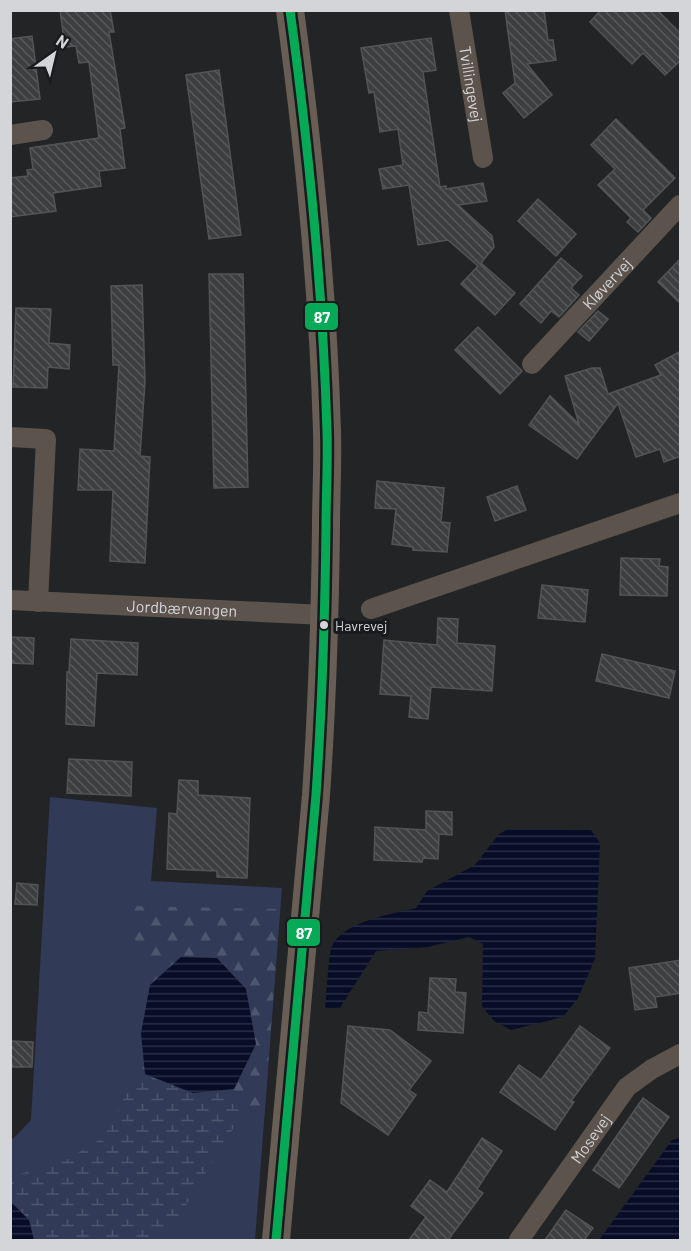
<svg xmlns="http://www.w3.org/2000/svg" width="691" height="1251" font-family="Barlow,sans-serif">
<defs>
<pattern id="forest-firs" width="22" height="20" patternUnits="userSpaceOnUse" patternTransform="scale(1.5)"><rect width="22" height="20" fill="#313b57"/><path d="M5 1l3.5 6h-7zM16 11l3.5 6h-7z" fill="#4e566e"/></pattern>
<pattern id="wetland-marsh" width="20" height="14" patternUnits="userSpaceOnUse" patternTransform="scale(1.5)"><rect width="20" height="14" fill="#313b57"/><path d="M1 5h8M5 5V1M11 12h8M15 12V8" fill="none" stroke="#4e566e"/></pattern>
<pattern id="water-rules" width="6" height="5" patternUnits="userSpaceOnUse" patternTransform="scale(1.5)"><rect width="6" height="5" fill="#070c27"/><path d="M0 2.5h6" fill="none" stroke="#2a2e46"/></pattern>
<pattern id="building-back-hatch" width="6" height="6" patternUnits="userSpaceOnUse" patternTransform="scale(1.5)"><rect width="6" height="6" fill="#3c3e40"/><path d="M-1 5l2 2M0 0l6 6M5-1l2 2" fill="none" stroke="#57595b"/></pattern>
</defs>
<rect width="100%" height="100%" fill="#222426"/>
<path fill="#313b57" d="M50,797L157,808L151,881L282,888L255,1240H11V1139L14,1138L31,1120Z"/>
<path fill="url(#forest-firs)" d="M124,906L280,909L264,1118L224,1090L234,1089L181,957L150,985Z"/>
<path fill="url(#wetland-marsh)" d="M144,1066L145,1074L193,1093L224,1090L242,1114L170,1231L162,1240H34L29,1220L11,1201V1177L68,1159L104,1137L131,1084Z"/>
<g fill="url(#water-rules)">
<path d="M508,829L591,830L600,843L595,959L578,998L563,1017L511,1030L494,1021L482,1006L483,944L469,937L428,947L376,951L340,1008H325C327,995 328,955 332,946C344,921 392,914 416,908L427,891L475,865L499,834Z"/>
<path d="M181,957L217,958L246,989L256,1044L234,1089L193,1093L145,1074L141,1033L150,985Z"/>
<path d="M680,1138V1240H599L672,1140Z"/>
<path d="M10,1201L29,1220L34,1240H11Z"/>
</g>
<g fill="url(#building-back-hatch)" stroke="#535456" stroke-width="1.5">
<path d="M60,10H110L114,32H109L125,128L120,129L125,168L99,171L101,186L53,193L56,211L10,217V178L28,176L27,170L33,169L30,148L99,138L89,62L79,63L76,46L65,47Z"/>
<path d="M505,10H544L548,40H553L556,60L527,64L552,95L524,118L503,93L515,83Z"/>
<path d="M601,10H657L681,34V60L665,75L643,53L632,64L590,22Z"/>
<path d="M32,36L40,99L10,102V39Z"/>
<path d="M431,38L436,70L423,72L440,187L446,186V189L483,183L487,201L458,205L492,236L494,247L481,263L515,293L495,315L461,284L478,266L448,240L418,245L409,185L383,189L379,169L403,165L398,129L380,132L374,92L369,93L361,48Z"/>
<path d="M219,70L241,235L209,239L186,75Z"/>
<path d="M616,119L675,178L643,210L651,218L638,232L627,222L631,218L598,185L615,169L591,145Z"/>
<path d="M538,199L576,234L556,256L518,221Z"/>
<path d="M561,258L582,276L571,288L579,295L559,317L551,311L541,323L520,304Z"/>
<path d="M681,258V304L658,282Z"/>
<path d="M209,274H243L248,487L214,488Z"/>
<path d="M142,285L145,381L140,456L150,457L145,563L110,561L113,490H78L80,449L114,451L119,365H113L111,286Z"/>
<path d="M16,308L51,309L49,343L70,345L69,369L48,367L47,388L13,387Z"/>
<path d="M598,311L608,319L589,341L578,332Z"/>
<path d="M478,327L522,371L500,394L455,350Z"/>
<path d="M681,351V456L664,462L660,449L636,457L618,403L577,459L529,425L550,396L579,424L565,376L592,368H600L608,394L661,375L655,365Z"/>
<path d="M377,481L444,488L441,522L450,523L447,552L413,550V547L392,544L396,509L375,508Z"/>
<path d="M517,486L526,510L495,521L487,497Z"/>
<path d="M621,558L660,559L659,566L668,567L667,596L620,595Z"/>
<path d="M542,585L588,590L585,622L538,618Z"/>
<path d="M438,618L458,619L457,643L495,646L492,691L431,687L428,719L409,717L411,696L380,694L384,640L437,645Z"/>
<path d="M10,637L34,638L33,664L10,663Z"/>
<path d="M71,639L138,643L137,675L97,673L94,726L66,724L67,672H69Z"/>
<path d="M602,654L675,671L669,698L596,681Z"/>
<path d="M69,759L132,762L131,796L67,793Z"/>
<path d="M179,780L198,781V795L250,798L247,878L217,877V871L167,869L169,813L177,814Z"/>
<path d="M426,811L452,812V835L439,834L438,859L423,858L422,862L374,860L375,827L426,830Z"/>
<path d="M17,883L38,885L37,905L15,904Z"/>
<path d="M681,960V993L655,997L657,1007L635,1010L629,968Z"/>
<path d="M430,978L456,979L455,992L466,993L463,1033L418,1030L419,1012L428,1013Z"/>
<path d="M348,1026L390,1030L431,1061L409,1090L416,1095L388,1135L341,1103Z"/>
<path d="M580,1026L610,1048L571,1101L574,1102L555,1130L500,1092L519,1065L541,1080Z"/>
<path d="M10,1041L33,1042L32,1067H10Z"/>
<path d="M643,1098L669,1117L619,1188L593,1170Z"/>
<path d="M482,1138L502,1151L477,1189L483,1193L448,1240H409L426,1217L411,1206L430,1180L447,1192Z"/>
<path d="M566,1210L593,1228L584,1240H545Z"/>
</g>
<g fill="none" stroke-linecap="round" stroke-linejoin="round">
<g stroke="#5c534c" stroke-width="20">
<path id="s1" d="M459,10L483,158"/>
<path d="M10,135L43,130"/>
<path id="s2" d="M532,364L680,205"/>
<path d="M10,437L46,439L38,602"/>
<path id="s3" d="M10,600L325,615"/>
<path d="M371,609L680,503"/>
<path id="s4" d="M519,1240L627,1087L652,1069L680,1054"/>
</g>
<path stroke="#695e55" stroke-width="28" d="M276,1240L316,795C322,706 325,617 326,527C326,495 328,463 327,432C323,290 309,150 290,10"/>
<g stroke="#181a1e" stroke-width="14">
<path id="bus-1" d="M276,1240L316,795C322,706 325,617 326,527C326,495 328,463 327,432C323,290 309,150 290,10"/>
</g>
<use href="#bus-1" stroke="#06aa56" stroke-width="9"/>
</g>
<circle fill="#d4d5d8" stroke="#181a1e" stroke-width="2" cx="324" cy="625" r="5"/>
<g text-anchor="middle" stroke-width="6" stroke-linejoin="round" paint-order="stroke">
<g font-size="14" fill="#d4d5d8" stroke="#181a1e" text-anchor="start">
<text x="335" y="631">Havrevej</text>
</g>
<g font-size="16" fill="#d4d5d8" stroke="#181a1e">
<text dy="6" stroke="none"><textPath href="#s1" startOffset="75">Tvillingevej</textPath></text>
<text dy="6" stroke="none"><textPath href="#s2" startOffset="110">Kløvervej</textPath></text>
<text dy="6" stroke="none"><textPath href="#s3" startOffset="172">Jordbærvangen</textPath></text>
<text dy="6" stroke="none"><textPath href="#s4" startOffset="124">Mosevej</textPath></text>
</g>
</g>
<g stroke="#181a1e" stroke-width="2">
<rect x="304" y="302" width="35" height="29" rx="6" fill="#06aa56"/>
<rect x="286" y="918" width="35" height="29" rx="6" fill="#06aa56"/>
</g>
<g font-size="16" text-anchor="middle" font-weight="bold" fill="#fff">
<text x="322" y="323">87</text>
<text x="304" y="939">87</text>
</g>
<rect width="691" height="1251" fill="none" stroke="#d4d5d8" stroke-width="24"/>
<g transform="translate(54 54) rotate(34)" stroke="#181a1e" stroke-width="4.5" paint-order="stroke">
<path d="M0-4.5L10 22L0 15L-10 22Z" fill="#d4d5d8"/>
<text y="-9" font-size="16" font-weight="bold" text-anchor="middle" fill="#d4d5d8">N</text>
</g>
</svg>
